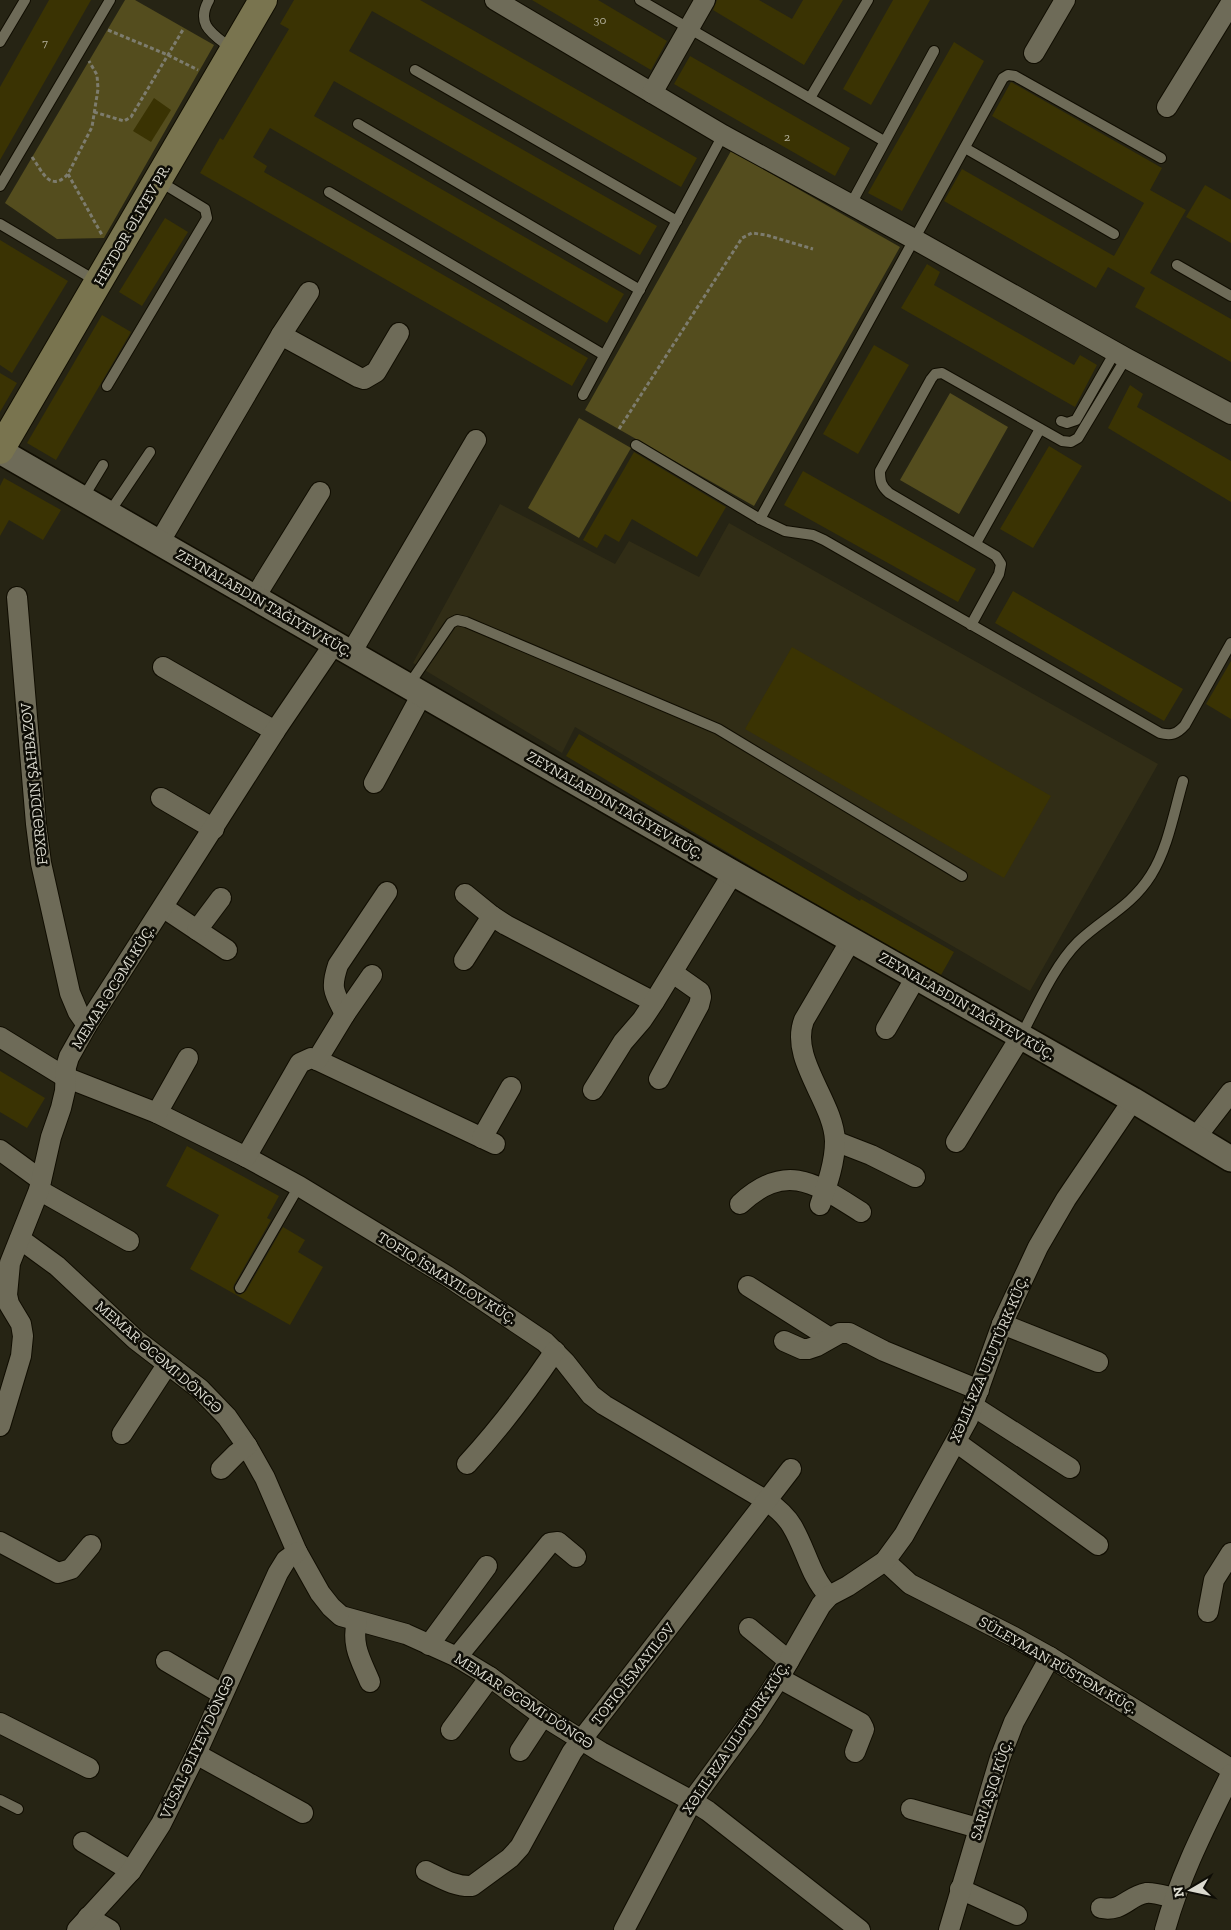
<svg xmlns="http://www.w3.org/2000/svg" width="1231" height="1930" font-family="'Zilla Slab',serif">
<rect width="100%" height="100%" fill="#262414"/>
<path fill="#312d16" d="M500,504L615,564L629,541L699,577L729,523L1158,764L1030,991L575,727L562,753L413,663Z"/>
<g fill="#544d1e">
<path d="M125,0H135L214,45L104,238L57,239L5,203Z"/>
<path d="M731,151L900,247L754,506L585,410Z"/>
<path d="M950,393L1008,427L959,514L900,480Z"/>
<path d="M579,418L631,448L579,538L528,508Z"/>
</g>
<g fill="#3a3303">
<path d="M49,0H91L0,160V87Z"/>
<path d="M294,0H420L697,158L681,187L372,11L349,51L657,226L640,255L334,81L314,116L624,294L607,323L270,128L253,157L267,166L264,172L588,358L572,386L200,173L220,138L223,140L289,29L280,24Z"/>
<path d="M532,0H598L667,41L651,70Z"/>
<path d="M717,0H759L792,19L803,0H843L804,65L713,10Z"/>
<path d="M893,0H930L871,105L843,89Z"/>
<path d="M954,42L984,61L902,211L868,193Z"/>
<path d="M690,56L850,148L835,176L674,84Z"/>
<path d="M1011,82L1162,168L1150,190L1186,210L1150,273L1231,319V362L1135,307L1145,288L1108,267L1096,288L944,201L962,169L1114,256L1144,203L992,116Z"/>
<path d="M154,98L171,110L151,142L133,131Z"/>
<path d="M1205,185L1231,200V243L1186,217Z"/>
<path d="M165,218L188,232L142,306L119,292Z"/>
<path d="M0,240L68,281L12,373L0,365Z"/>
<path d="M927,264L940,272L934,285L1074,365L1080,355L1097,365L1075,407L901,308Z"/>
<path d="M102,315L131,332L56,460L27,443Z"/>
<path d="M874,345L909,365L858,454L823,434Z"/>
<path d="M0,373L17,383L0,412Z"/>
<path d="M1130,385L1143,394L1137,407L1231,461V502L1108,428Z"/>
<path d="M1049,446L1082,466L1033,548L1000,529Z"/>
<path d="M634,452L726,507L697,557L632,519L619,542L605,534L597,548L583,540Z"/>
<path d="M803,471L976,569L958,602L784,505Z"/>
<path d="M4,478L61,510L43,540L9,520L0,536V486Z"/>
<path d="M1013,591L1183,689L1164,721L995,623Z"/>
<path d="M792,647L1051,796L1004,878L745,729Z"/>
<path d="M1231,661V719L1206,704Z"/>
<path d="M579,734L860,901L861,899L954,952L941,975L774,880L566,756Z"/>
<path d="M0,1071L45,1098L27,1128L0,1112Z"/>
<path d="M187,1146L279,1196L267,1218L271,1220L234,1285L233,1288L236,1294L240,1295L246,1291L283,1227L305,1240L298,1252L323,1267L290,1325L190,1269L219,1215L166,1186Z"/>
</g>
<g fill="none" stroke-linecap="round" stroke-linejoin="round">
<g stroke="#100d01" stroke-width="12">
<g id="service">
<path d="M209,0C194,26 215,35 233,50"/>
<path d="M640,0L884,141"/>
<path d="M0,42L25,0"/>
<path d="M415,70L677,221"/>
<path d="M810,98L868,0"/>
<path d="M358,124L640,290"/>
<path d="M965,148L1114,234"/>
<path d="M0,186L110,0"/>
<path d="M329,192L604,355"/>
<path d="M851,204L934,51"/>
<path d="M0,224L98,282"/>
<path d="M1177,265L1231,296"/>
<path d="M107,386L207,218L205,209L159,181"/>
<path d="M583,395L723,135"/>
<path d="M1061,421L1067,423L1076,420L1115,352"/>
<path d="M636,445L760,519L785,531L813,535L824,540L1160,733C1171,736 1177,734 1185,725L1231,643"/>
<path d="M83,498L103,465"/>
<path d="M109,513L150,452"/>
<path d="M760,519L1003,78L1008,75L1015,76L1161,158"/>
<path d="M976,543L1040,429"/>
<path d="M971,625L999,574L1001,564L996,556L889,493C881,486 880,481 880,471L931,379L935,374L942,373L1062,441L1071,442L1078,438L1126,358"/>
<path d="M408,686L451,623L457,620L466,622L718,729L962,876"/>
<path d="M1021,1036C1037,1006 1054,966 1078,942C1103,918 1131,907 1151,875C1168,848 1174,812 1183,781"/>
<path d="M240,1288L299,1186"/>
<path d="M0,1800L18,1809"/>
</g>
</g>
<g stroke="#100d01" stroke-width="22">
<g id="minor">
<path d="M495,0L723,135L914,239L1126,358L1231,414"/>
<path d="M1034,53L1065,0"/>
<path d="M652,93L705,0"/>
<path d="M1167,107L1231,3"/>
<path d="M281,335L358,377L364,379L376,372L399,333"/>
<path d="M159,543L281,335L309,292"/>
<path d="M17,597L36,824L41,863L70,993L78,1012L87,1025"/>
<path d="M255,597L320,492"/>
<path d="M351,653L476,440"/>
<path d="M163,667L275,731"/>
<path d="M374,783L422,694"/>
<path d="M161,798L214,829"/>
<path d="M465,894L492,916L506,925L654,1002"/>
<path d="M164,908L227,950"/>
<path d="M197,930L221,898"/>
<path d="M464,960L492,916"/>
<path d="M345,1014C334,992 330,989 338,965L387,892"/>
<path d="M886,1029L916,977"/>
<path d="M0,1037L65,1077L157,1113L246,1157L299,1186L447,1276L545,1342L565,1362L591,1395L604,1405L767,1501C777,1508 786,1516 792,1526C806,1549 810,1576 829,1596"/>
<path d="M317,1060L495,1144"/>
<path d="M659,1079L699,1005L701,997L700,992L673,973"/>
<path d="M593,1090L623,1042L642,1020L654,1002L733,873"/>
<path d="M157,1113L188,1058"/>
<path d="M1196,1137L1231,1092"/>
<path d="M482,1138L511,1087"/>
<path d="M835,1141L871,1155L915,1177"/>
<path d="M956,1142L1021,1036"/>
<path d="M0,1150L41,1180"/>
<path d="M246,1157L300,1063L311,1058L317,1060L345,1014L372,975"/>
<path d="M39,1190L129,1241"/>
<path d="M740,1204C786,1161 815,1183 861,1212"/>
<path d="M820,1205C827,1185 835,1163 835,1141C834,1102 789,1059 804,1020L851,940"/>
<path d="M20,1239L57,1266L135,1339L200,1389L227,1417L247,1446L265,1478L297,1552L320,1593L331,1607L341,1616L406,1634L457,1657L490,1677L543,1716L601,1752L692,1801L708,1811L860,1930"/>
<path d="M748,1286L830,1338"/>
<path d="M1002,1324L1098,1362"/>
<path d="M784,1341L802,1349H808L817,1346L840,1333H849L884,1351L979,1390"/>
<path d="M973,1406L1070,1468"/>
<path d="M0,1426L21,1356L23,1336L21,1324L9,1304L7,1295L10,1263L39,1190L51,1137L61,1108L65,1091L66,1067L69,1057L87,1025L275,731L334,644"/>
<path d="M122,1434L167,1365"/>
<path d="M956,1442L1098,1545"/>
<path d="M467,1464C500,1428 528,1391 555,1351"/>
<path d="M221,1469L236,1454L247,1446"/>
<path d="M0,1542L58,1573L71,1569L91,1545"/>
<path d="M885,1561L910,1584L1014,1637L1050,1657L1231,1769"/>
<path d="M1208,1612L1214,1580L1231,1553"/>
<path d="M357,1621C351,1646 361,1660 370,1682"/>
<path d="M749,1628L789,1661"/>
<path d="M429,1645L487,1566"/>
<path d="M457,1657L550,1543L558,1542L576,1557"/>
<path d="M166,1661L222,1694"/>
<path d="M779,1678L861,1723L864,1729L855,1752"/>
<path d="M0,1723L89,1768"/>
<path d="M451,1730L490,1677"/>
<path d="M520,1751L543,1716"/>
<path d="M196,1754L303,1813"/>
<path d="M911,1809L978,1828"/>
<path d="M83,1842L131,1871"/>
<path d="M426,1871C441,1878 455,1887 472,1886L510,1858L520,1847L572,1752L791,1469"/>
<path d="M960,1889L1017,1915"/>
<path d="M1101,1908C1123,1912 1128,1896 1146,1893C1154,1892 1165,1896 1174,1898"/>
<path d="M88,1917L110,1930"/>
<path d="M77,1930L131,1871L161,1824L196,1754L278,1573L286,1560L297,1552"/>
<path d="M624,1930L692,1801L753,1718L779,1678L821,1605L829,1596L848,1586L885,1561L904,1535L968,1419L1002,1324L1038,1247L1066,1199L1133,1100"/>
<path d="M949,1930L1000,1758L1014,1722L1050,1657"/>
<path d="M1165,1930C1180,1875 1206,1825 1231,1774"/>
</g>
</g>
<g stroke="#100d01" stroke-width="28">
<path id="tertiary" d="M0,451L733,873L1133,1100L1231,1159"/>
</g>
<g stroke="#100d01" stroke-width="30">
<path id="secondary" d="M0,450L263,0"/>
</g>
<g stroke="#7d7c6e" stroke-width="3" stroke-dasharray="4 2.5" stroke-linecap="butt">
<path d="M108,30L168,55L198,70"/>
<path d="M94,112L124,121L131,117L184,28"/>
<path d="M32,157C42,171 50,193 68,174L92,127L98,89L97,75L89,61"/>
<path d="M68,174L102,235"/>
<path d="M619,429L742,238L752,233L766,235L813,249"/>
</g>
<use href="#service" stroke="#6e6b58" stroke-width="10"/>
<use href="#minor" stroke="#6e6b58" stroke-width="20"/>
<use href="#tertiary" stroke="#6e6b58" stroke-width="25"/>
<use href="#secondary" stroke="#79744f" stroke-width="28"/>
</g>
<g text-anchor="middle" stroke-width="5" stroke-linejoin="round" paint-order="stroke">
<g font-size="12" fill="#b3b09c">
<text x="600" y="24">30</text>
<text x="45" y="47">7</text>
<text x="787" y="141">2</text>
</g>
<g font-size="15" fill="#dbdacf" stroke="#0e0d06">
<text transform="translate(132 225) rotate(-60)" y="5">HEYDƏR ƏLIYEV PR.</text>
<text transform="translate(264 603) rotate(30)" y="5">ZEYNALABDIN TAĞIYEV KÜÇ.</text>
<text transform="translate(34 784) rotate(-96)" y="5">FƏXRƏDDIN ŞAHBAZOV</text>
<text transform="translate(615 805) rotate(30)" y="5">ZEYNALABDIN TAĞIYEV KÜÇ.</text>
<text transform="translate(113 987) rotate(-58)" y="5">MEMAR ƏCƏMI KÜÇ.</text>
<text transform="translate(967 1006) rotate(30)" y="5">ZEYNALABDIN TAĞIYEV KÜÇ.</text>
<text transform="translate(447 1278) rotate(32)" y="5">TOFIQ İSMAYILOV KÜÇ.</text>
<text transform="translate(159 1357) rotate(41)" y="5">MEMAR ƏCƏMI DÖNGƏ</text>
<text transform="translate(989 1359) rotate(-67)" y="5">XƏLIL RZA ULUTÜRK KÜÇ.</text>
<text transform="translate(1058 1665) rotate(30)" y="5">SÜLEYMAN RÜSTƏM KÜÇ.</text>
<text transform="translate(633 1674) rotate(-52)" y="5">TOFIQ İSMAYILOV</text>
<text transform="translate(524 1701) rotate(33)" y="5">MEMAR ƏCƏMI DÖNGƏ</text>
<text transform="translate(736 1738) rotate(-56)" y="5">XƏLIL RZA ULUTÜRK KÜÇ.</text>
<text transform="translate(197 1747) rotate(-65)" y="5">VÜSAL ƏLIYEV DÖNGƏ</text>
<text transform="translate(991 1790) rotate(-72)" y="5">SARI AŞIQ KÜÇ.</text>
</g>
</g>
<g transform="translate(1191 1890) rotate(261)" stroke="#0e0d06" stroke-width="4" paint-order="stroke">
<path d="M0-4L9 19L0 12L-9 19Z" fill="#dbdacf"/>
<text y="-8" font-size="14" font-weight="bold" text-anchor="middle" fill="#dbdacf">N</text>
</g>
</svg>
